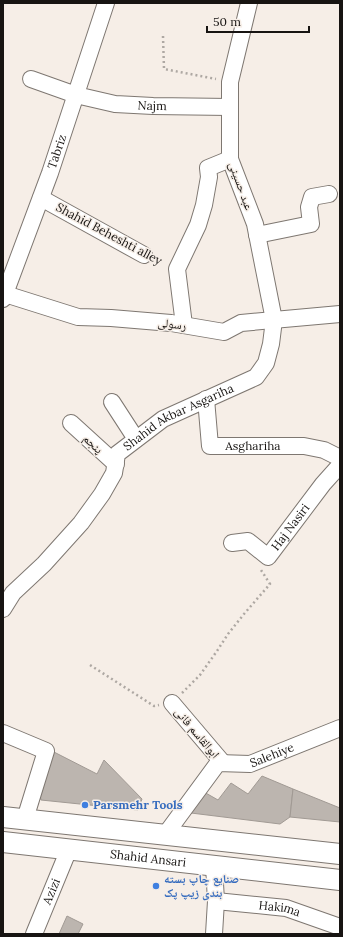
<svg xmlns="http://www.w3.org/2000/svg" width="343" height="937" font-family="Lora,'Noto Naskh Arabic',serif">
<rect width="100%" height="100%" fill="#f6eee7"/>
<g fill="#bcb5af" stroke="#a19a94">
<path d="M52,751L97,774L104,760L142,799L138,810L41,800L39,791Z"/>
<path d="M262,776L293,789L290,817L280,824L191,813L204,792L218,800L231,783L248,794Z"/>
<path d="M293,789L340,808V822L290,817Z"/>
<path d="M67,916L83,924L78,934H59Z"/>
</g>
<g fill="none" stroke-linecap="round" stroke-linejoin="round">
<g stroke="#7e7771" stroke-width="18">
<g id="minor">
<path id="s1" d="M31,79L76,95L115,104L153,106L230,107"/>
<path d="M41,198L144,255"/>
<path d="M257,235L311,224L309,207L312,197L329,194"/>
<path d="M5,294L78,317L111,318L171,323L224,332L241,323L340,314"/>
<path id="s2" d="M3,299L50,173L106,3"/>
<path d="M184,325L177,269L198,225L204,205L209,177L208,168L230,159"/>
<path id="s3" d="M206,399L210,446H304L324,450L340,458"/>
<path d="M112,402L136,439"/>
<path d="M71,423L116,464"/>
<path id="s4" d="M232,543L248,541L268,557L323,484L340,465"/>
<path id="s5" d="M3,609L13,593L44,564L81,523L102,494L114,473L117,454L163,419L256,377L266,363L271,344L274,320L255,224L230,159V82L249,3"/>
<path d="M172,703L223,763"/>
<path d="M3,733L46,751L25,819"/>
<path id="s6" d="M165,835L218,763L250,764L340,728"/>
<path d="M214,866L216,901L214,934"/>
<path id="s7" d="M216,901L286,908L340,927"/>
<path id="s8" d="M34,934L69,849"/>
</g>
</g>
<g stroke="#7e7771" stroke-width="22">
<g id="major">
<path d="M3,817L340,854"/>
<path id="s9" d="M3,842L340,880"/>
</g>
</g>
<g stroke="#aea8a3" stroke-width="2.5" stroke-dasharray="2 3" stroke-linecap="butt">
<path d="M163,36L164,69L216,79"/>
<path d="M90,665L154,706L159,705"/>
<path d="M182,693L200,675L217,651L228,634L244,614L270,584L261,570"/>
</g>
<use href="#minor" stroke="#fff" stroke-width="16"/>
<use href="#major" stroke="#fff" stroke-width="20"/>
</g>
<g fill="#3f7fe0" stroke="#f6eee7" stroke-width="1.5">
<circle cx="85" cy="805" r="4"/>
<circle cx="156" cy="886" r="4"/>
</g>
<g text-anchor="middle" stroke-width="3" stroke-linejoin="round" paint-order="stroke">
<g font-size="12" fill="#171412" stroke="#f6eee7">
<text dy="4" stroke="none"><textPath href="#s1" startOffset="125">Najm</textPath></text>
<text dy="4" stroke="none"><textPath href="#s2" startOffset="157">Tabriz</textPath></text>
<text transform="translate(241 186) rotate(70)" y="4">عبد حسینی</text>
<text transform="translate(109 234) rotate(28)" y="4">Shahid Beheshti alley</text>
<text transform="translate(172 324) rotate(7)" y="4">رسولی</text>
<text dy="4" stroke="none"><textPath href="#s5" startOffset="268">Shahid Akbar Asgariha</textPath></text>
<text transform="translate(93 444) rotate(43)" y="4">پنجم</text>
<text dy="4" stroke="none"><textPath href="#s3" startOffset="90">Asghariha</textPath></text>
<text dy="4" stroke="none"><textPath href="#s4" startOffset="79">Haj Nasiri</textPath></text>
<text transform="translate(197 733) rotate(50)" y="4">ابوالقاسم فانی</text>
<text dy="4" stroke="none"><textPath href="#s6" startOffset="145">Salehiye</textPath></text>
<text dy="4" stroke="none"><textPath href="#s9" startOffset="146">Shahid Ansari</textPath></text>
<text dy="4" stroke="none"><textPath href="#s8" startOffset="46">Azizi</textPath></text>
<text dy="4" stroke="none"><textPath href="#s7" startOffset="64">Hakima</textPath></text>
</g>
<g font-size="12" font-weight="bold" fill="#366cbe" stroke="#f6eee7" text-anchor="start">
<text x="93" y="809">Parsmehr Tools</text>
<text x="164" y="883">صنایع چاپ بسته<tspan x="164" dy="14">بندی زیپ پک</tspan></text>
</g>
</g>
<rect width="343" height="937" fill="none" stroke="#171412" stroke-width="8"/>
<path d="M207 26v6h102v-6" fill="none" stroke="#171412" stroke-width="2"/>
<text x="213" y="26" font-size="12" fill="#171412" stroke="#f6eee7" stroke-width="3" paint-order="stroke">50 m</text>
</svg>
